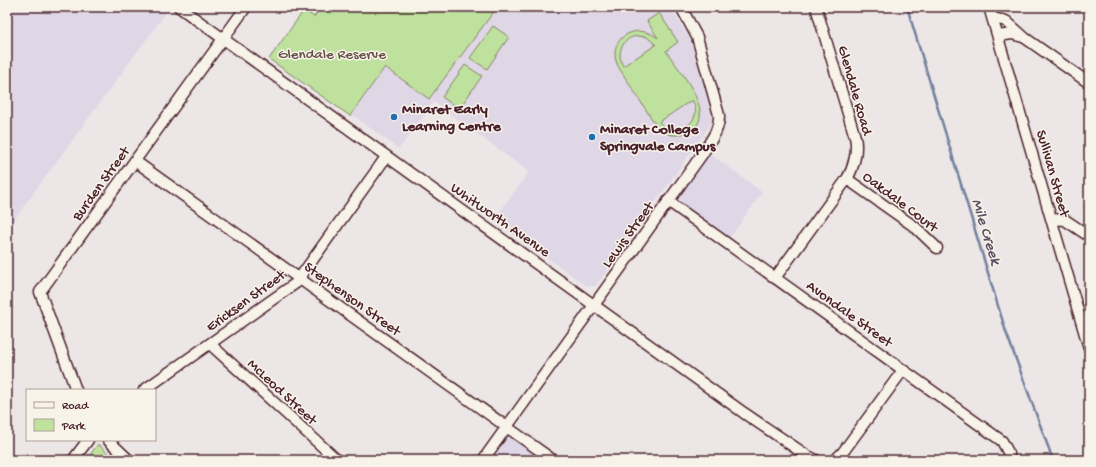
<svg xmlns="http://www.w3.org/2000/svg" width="1096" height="467" font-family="'Gochi Hand',sans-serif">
<rect width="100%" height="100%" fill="#ece6e7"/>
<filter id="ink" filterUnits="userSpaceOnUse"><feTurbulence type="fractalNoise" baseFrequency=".025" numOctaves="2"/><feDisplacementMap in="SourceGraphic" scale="8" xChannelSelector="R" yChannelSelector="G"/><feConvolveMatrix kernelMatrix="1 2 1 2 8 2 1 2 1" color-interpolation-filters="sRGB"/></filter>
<g filter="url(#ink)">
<g fill="#dfd6e6">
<path d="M7,7H170L7,229Z"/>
<path d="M491,7L495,9L497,7H670L690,39L713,118L710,125L596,286H587L494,220L529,172L434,102L399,149L351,114L385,67Z"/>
<path d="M709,153L762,192L729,239L681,204L679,200L680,193Z"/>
<path d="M504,419L562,460H475Z"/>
</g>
<g fill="#bee29d" stroke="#848064" fill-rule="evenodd">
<path d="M321,7H491L495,10L429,99L385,67L350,116L269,59L304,10L314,17Z"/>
<path d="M659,13L678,42L666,51C678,69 726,123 682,134C673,137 664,134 657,127L619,68C604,41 634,20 658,38L647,21ZM637,36L647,37L656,45L623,66C616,53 622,38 637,36ZM692,100C706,121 675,141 659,122Z"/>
<path d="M493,26L509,37L487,69L470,58Z"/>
<path d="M465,65L482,76L459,109L442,97Z"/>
<path d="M98,444L115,460H86Z"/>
</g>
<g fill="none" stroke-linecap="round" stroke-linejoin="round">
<path stroke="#71809c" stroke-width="2.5" d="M907,7L1006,332L1053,460"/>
<g stroke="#4a1f2b" stroke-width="13">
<g id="street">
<path d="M179,7L744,413L806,455L816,460"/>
<path d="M989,7L1089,348"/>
<path d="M993,18L1006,21L1025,38L1089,83"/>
<path d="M998,36L1012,34L1023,37"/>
<path d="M135,161L553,460"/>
<path d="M847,179L915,227L937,248"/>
<path d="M668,201L1002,441L1009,454"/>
<path d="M1052,219L1065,220L1089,236"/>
<path d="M775,278L847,179C854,167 858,150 855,137L816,7"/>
<path d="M210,344L337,460"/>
<path d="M76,390L40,292L246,7"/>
<path d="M144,390L296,283L386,157"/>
<path d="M108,440L129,460"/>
<path d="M73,460L88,440"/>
<path d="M483,460L703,153C710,141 720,130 719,115L697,37L681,7"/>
<path d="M835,460L843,452L903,370"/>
</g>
</g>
<use href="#street" stroke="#f7f3e8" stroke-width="10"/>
</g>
</g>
<g fill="#1f6fb2" stroke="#f7f3e8" stroke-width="1.5">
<circle cx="394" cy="117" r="4"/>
<circle cx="592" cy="137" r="4"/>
</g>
<g text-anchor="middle" stroke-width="3" stroke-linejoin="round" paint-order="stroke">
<g font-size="15" fill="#675048" stroke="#f7f3e8">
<text x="332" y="58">Glendale Reserve</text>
</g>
<g font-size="15" fill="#4a1f2b" stroke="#f7f3e8">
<text transform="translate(856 90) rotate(74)" y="5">Glendale Road</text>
<text transform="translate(1054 173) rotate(74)" y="5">Sullivan Street</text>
<text transform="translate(100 183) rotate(-54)" y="5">Burden Street</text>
<text transform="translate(901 201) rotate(37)" y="5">Oakdale Court</text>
<text transform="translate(501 219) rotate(35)" y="5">Whitworth Avenue</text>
<text transform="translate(627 234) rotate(-54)" y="5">Lewis Street</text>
<text transform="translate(353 298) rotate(36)" y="5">Stephenson Street</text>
<text transform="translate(245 300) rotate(-36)" y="5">Ericksen Street</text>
<text transform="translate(850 313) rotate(36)" y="5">Avondale Street</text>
<text transform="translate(283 391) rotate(43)" y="5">McLeod Street</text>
</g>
<g font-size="15" font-weight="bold" fill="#4a1f2b" stroke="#f7f3e8" text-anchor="start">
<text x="402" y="113">Minaret Early<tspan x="402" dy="17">Learning Centre</tspan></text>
<text x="600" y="133">Minaret College<tspan x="600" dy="17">Springvale Campus</tspan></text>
</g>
<g font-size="16" font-style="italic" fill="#5e4f64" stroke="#f7f3e8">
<text transform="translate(988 231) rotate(73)" y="6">Mile Creek</text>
</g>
</g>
<rect width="1096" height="467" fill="none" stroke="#f7f3e8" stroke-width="24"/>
<rect x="12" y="12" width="1072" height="443" fill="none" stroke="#4a1f2b" stroke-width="1.5" filter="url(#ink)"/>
<rect x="26" y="389" width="130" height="52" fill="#f7f3e8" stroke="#b29e9c"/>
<rect x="34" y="402" width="20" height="6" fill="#f7f3e8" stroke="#b29e9c"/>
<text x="62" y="409" font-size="12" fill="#4a1f2b">Road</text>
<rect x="34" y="419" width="20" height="12" fill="#bee29d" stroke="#b29e9c"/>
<text x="62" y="429" font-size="12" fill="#4a1f2b">Park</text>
</svg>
